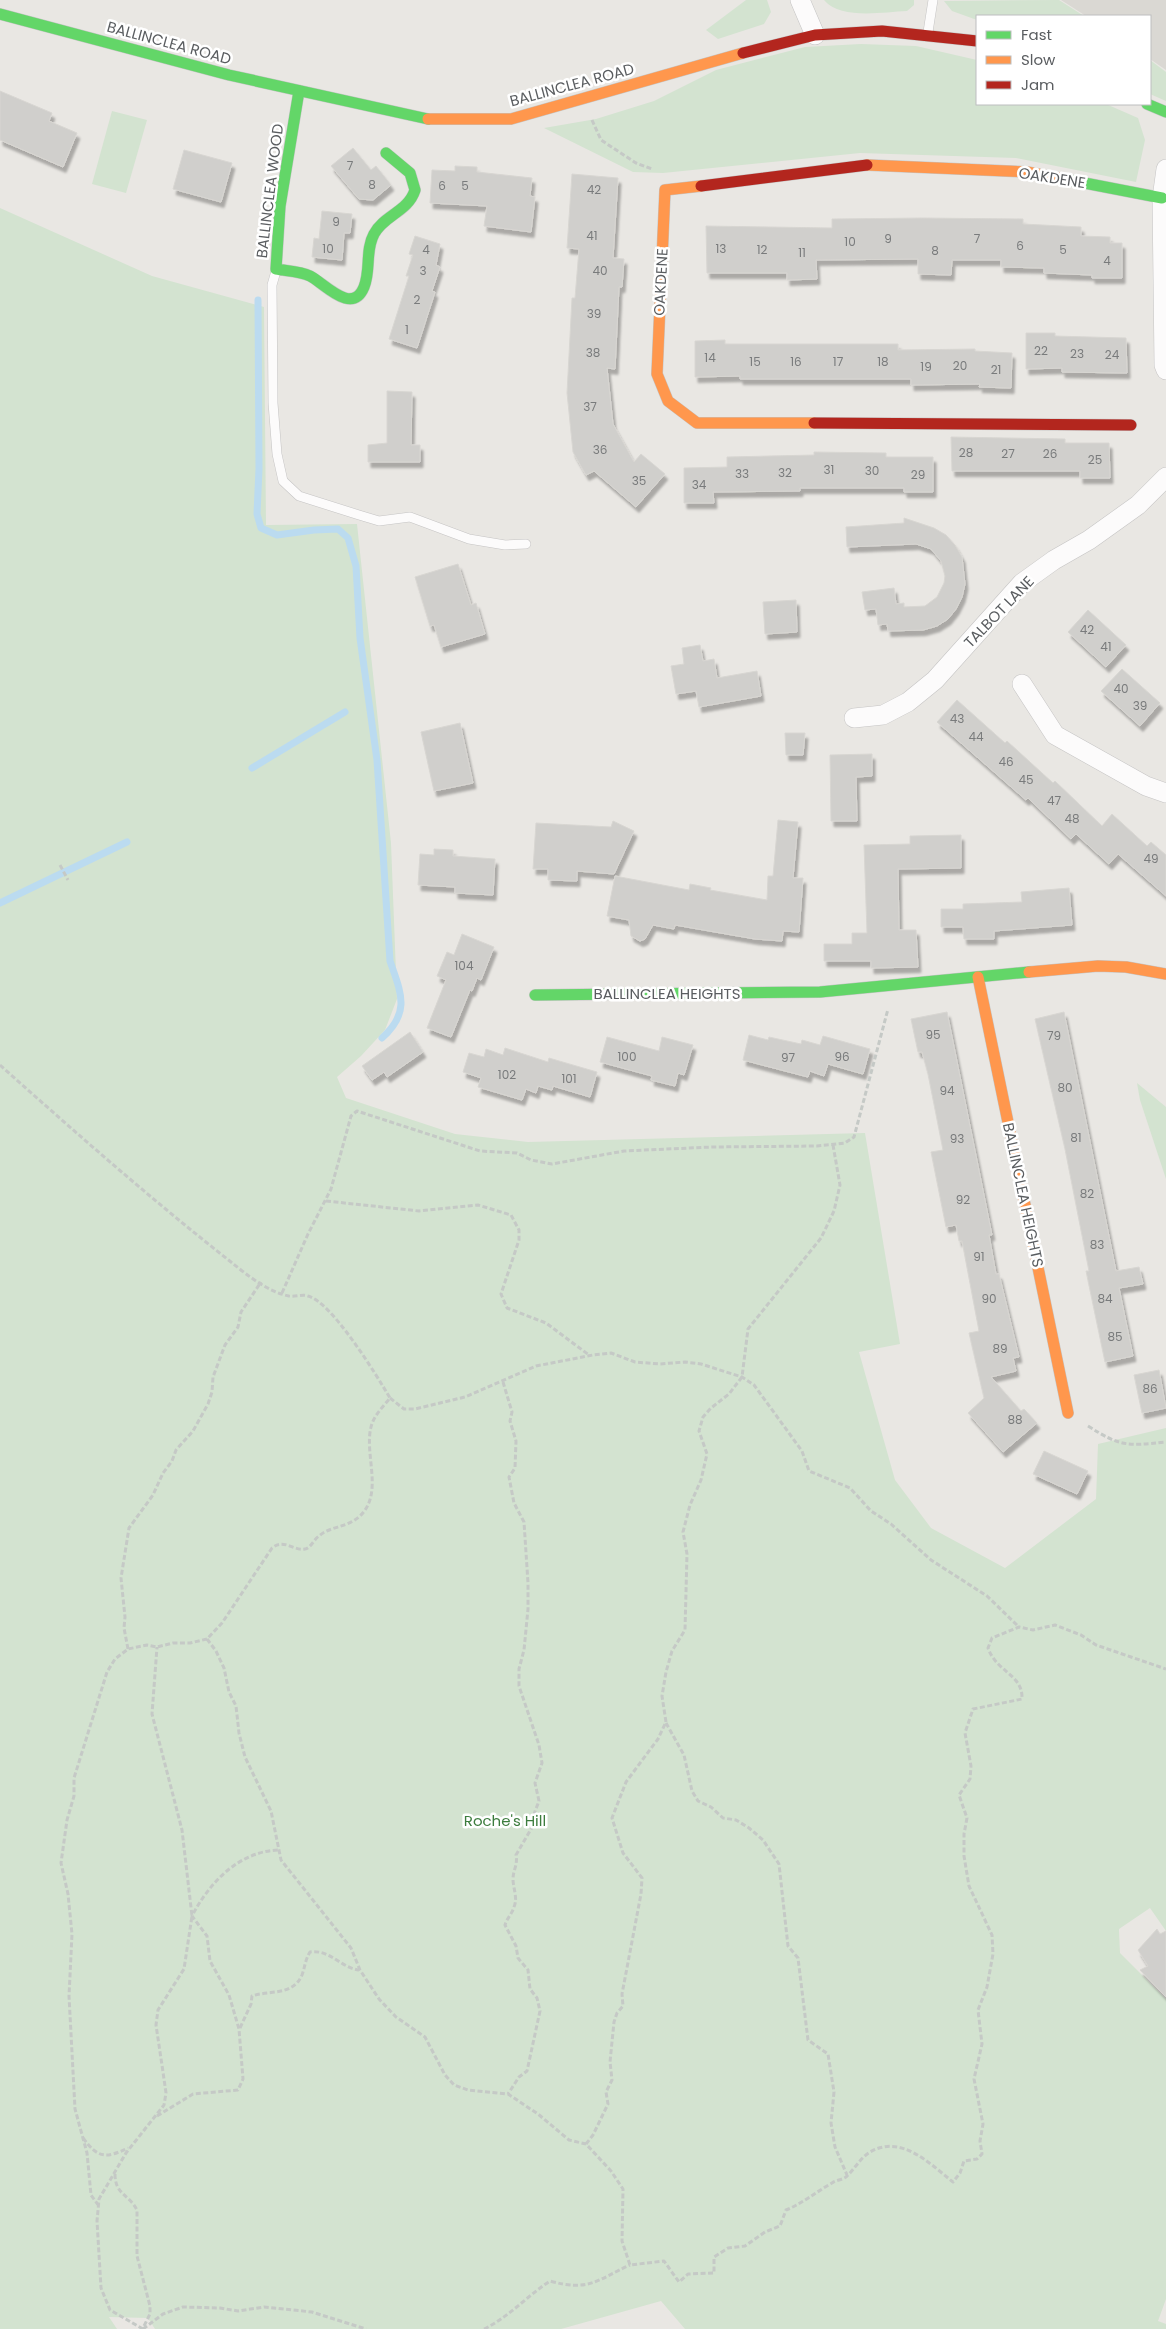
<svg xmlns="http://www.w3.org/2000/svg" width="1166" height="2329" font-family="Poppins,sans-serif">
<defs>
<filter id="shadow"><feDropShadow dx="3" dy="5.5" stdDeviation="1" flood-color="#0004"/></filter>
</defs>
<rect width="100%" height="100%" fill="#e9e7e3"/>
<path fill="#dad8d3" d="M1061,0H1166V70L1150,59V16H1086Z"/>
<g fill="#d3e3d0">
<path d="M746,0H767L771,12L764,24L718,39L706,30Z"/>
<path d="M824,0H914V5L907,11C882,12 841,20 824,0Z"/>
<path d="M1059,0L1084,16H977V20L952,11L944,1Z"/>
<path d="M861,44L916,46L977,60V104H1106L1138,118L1145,140L1136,182L1016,158L860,153L663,173L633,172L544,128L596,119L654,101L716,70L805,47Z"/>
<path d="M1150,60L1166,72V101L1150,94Z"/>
<path d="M112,111L147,120L126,193L92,184Z"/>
<path d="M0,208L152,276L264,307L266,525L357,524L391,843L397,999L385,1030L361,1056L337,1077L346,1098L455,1134L528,1142L865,1133L900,1344L859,1352L895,1480L931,1528L1005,1568L1096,1499L1098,1444L1166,1428V1931L1150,1908L1119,1929V1931L1120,1953L1166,1999V2299L1158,2321L1166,2324V2329H685L661,2301L561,2329H155L148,2318L109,2317L117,2329H0Z"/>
<path d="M1137,1083L1166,1107V1179L1140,1100Z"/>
</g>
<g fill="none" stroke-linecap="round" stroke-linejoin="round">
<g stroke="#bbdbf0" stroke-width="7">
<path d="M258,300L259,469L257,514L261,528L277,535L314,530L338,529L348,538L356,566L360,638L377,760L390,961C401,993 411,1012 382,1038"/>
<path d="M252,768L345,712"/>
<path d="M0,903L127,842"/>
</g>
</g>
<g fill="#d0cfcc" stroke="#d8d6d2" filter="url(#shadow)">
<path d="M0,91L52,113L49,121L77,133L63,167L0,140Z"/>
<path d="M353,148L371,170L376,166L391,185L373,200L359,199L331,166Z"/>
<path d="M184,150L232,163L221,202L173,189Z"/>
<path d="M455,166L477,167V172L532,178L530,196L535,197L531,232L484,226L487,206L430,203L432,170L455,171Z"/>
<path d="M572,174L618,178L613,258L624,259L622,287H619L615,369L607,368L613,424L634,462L641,454L665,474L636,507L594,471L586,475L573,452L567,393L572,298H575L579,249L567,248Z"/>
<path d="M322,211L352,214L350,233H344L342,260L312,257L314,238L319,239Z"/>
<path d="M922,218L1023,219V224L1081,227V236L1110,237V243H1122V278H1092V275L1044,273V268L1001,267V260H952L951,275L918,274V259L816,260L817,279L787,280V273H707L706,226L832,228V219Z"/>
<path d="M415,236L440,244L436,265L440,267L432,291L435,292L417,348L389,339L409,276H406L413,255L409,254Z"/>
<path d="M1026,333H1055V336L1126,338L1127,373L1062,372V368L1026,369Z"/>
<path d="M725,340V344H898V350L975,349V351L1012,353L1011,388L979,387L980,384L911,385V379H740V376L695,377V341Z"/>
<path d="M387,391L412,392L411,445H420V462H368V445L387,443Z"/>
<path d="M951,437L1065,439V443H1109L1110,478H1080V471H952Z"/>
<path d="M814,452L886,453V457H933V492H904V488H800V491L713,492L714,503H684V468L727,467V457L814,455Z"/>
<path d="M904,518L934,528L946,535L955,545L962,557L965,584L962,597L956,609L948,619L937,626L923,630L888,631L887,624L878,625L876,609L865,610L862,592L894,588L896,604L904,603V607L925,606L937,597L944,583L945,576L941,561L931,549L916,544L847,547L846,527L904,523Z"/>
<path d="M458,564L471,605L476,603L485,634L441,647L434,625L430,626L415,577Z"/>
<path d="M796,600L797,632L765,634L763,602Z"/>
<path d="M1088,610L1126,645L1106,667L1068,632Z"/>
<path d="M700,645L703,661L714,659L717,678L757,671L761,696L699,707L696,691L676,694L671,666L684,664L682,648Z"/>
<path d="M1122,669L1160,703L1140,726L1101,691Z"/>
<path d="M957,700L1005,743L1007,741L1053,783L1055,781L1102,826L1112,814L1147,846L1151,842L1166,855V896L1118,854L1109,864L1076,834L1071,839L1028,798L1026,800L937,722Z"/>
<path d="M460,723L473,783L434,791L421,732Z"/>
<path d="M785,733H805L803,755H786Z"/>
<path d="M872,754V776L856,777L857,821H831L830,755Z"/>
<path d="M778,820L798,822L793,878H803L799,932L783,931L782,941L755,939L675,925L674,929L653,925L645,939L640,941L631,936L629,920L607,916L615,876L689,890L690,884L711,888L710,890L767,900L768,876H773Z"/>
<path d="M613,821L634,831L614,874L577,871V881L548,880V869H533L536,823L611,827Z"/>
<path d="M961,835V868L898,869L899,930H916L918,967L871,968V961H824V944H852V933H867L864,845L910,844V836Z"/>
<path d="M434,849L453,850V856L495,859L493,895L455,893V887L418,885L420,854L434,855Z"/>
<path d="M1069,888L1072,925L994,931V939H964L963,927H941V909H963V904L1022,902L1021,892Z"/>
<path d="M462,934L494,947L481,980L477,978L472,991L470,990L451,1037L427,1028L446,980L437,976L447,952L454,955Z"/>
<path d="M947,1012L992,1235H989L996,1274H999L1019,1357L1013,1358L1016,1371L991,1377L1021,1411L1024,1409L1037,1423L1003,1452L968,1413L984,1398L969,1333L979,1331L962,1241H959L956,1225L946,1227L931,1152L943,1150L928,1074L922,1052H918L911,1019Z"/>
<path d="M1064,1012L1116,1271L1139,1267L1143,1284L1119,1288L1133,1356L1105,1362L1086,1271H1089L1065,1149L1035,1019Z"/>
<path d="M410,1032L423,1052L387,1077L384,1072L372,1080L362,1066Z"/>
<path d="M749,1035L768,1040L769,1037L801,1044L802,1040L820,1045L823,1036L870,1049L863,1074L828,1064L824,1076L810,1071L808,1077L743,1060Z"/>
<path d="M607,1037L659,1051L662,1037L693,1045L684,1075L678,1073L675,1086L651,1080L652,1076L600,1062Z"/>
<path d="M505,1048L548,1062L549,1058L597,1072L590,1097L553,1086L552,1090L538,1086L536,1093L526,1089L522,1100L478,1087L481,1078L463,1072L469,1053L484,1057L486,1049L503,1055Z"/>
<path d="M1159,1370L1166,1408L1142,1413L1134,1375Z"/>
<path d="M1044,1451L1088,1471L1077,1494L1033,1474Z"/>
<path d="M1157,1929L1160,1934L1166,1931V1997L1140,1970L1148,1966L1138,1950Z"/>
</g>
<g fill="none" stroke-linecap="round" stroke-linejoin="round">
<g stroke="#c5c4c4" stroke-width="10">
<g id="lane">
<path d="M928,32L933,0"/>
<path d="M276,271L272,285L273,403L277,454L283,481L299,496L359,515L379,521L410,517L469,539L505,545L526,544"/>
</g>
</g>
<g stroke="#c5c4c4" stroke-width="20">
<g id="street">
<path d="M800,0L815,35"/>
<path d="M1166,169L1162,198L1164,365L1166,370"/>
<path d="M1022,684L1055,735L1146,786L1166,793"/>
<path d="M854,718L883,715L908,702L935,680L1022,583L1054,560L1089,540L1138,505L1166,477"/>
</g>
</g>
<g stroke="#c5c5c5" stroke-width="12">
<g id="fast">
<path d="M0,14L229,75L428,119"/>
<path d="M299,91L280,206L276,269C287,271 300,271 310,276C324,283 352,316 364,287C371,270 365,250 374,234C384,215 408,212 415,190L410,173L386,153"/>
<path d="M1147,104L1166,112"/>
<path d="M1069,180L1162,198"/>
<path d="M535,995L820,992L1029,972"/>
</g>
</g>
<g stroke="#c5c5c5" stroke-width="12">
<g id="slow">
<path d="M428,119H511L743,53"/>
<path d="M867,165L1027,172L1069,180"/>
<path d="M701,186L665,190L657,374L668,401L697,423H814"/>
<path d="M1029,972L1098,966L1126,967L1166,974"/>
<path d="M978,977L1068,1413"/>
</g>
</g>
<g stroke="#c5c5c5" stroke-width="12">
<g id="jam">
<path d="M743,53L815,35L882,31L977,41"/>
<path d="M701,186L867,165"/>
<path d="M814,423L1131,425"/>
</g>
</g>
<g stroke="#c5c9c6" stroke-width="3" stroke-dasharray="5 2.5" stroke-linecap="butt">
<path d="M592,120L601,140L636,163L652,169"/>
<path d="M60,865L68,880"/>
<path d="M0,1065C76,1133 151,1199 231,1262C247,1275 268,1292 289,1296C295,1297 303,1294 308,1296C332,1302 377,1376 390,1398C383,1407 374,1415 371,1427C364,1455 384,1493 360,1516C347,1528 330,1526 319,1536C314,1539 311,1548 305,1549C293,1551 284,1538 272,1548L222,1623L207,1639L190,1643H173L157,1647L147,1645L128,1649L115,1659L107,1672L74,1778V1796L67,1820L61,1863L68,1894L72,1934L69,1996L75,2109L87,2153L91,2195L99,2206"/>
<path d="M326,1201L419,1211L478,1205L511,1215L519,1230V1240L501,1294L507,1308L546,1323L589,1355"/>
<path d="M282,1293L308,1234L331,1189L351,1116L357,1111L480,1151L517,1153L531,1160L552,1164L624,1151L712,1147L817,1146L845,1143L854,1137L888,1009"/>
<path d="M503,1382L512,1412L510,1421L516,1441L515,1468L509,1477L514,1503L524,1522L528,1583V1609L524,1650L519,1669V1686L539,1745L542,1763L535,1783L539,1801L534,1814V1824L516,1855C518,1865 513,1870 513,1879C513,1888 518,1898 514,1907C512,1914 507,1918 505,1925L516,1946L518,1958L528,1970L530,1989L537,1998L540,2011L527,2071L519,2077L508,2094"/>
<path d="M390,1398L404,1409H415L465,1397L536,1366L593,1355L611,1353L635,1362L660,1364L685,1362L701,1364L742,1377L754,1385L802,1451L809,1471L850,1488L871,1511L891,1524L931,1560L987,1596L1019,1627"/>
<path d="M1088,1426C1121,1447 1127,1446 1166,1442"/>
<path d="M207,1639L216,1651L224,1668L229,1692L236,1706L239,1733L245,1757L271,1811L281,1860L351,1948L360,1970L379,1999L396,2017L425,2037L445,2075L454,2085L468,2090L508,2094L538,2114L569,2140L586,2144L611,2171L623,2189L622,2241L630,2265L664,2261L679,2282L688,2274L714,2273V2257L728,2248L745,2246L765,2232L780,2226L786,2210C803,2203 816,2192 832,2183C836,2180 842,2180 846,2177C854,2170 860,2158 870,2152C901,2134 929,2163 953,2182L960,2173L964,2161L977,2159L982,2154L980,2141L983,2124L974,2079L982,2044L978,2010L987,1987L993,1954L992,1935L969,1886L964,1856V1834L967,1818L959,1795L970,1779L971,1766L965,1733L973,1709L1022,1699C1023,1674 997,1673 988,1648L992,1638L1019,1627L1033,1630L1055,1625L1081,1635L1096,1645L1166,1669"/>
<path d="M128,1649L124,1628L125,1617L121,1578L129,1528L153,1495L163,1473L172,1461L176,1450L193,1431L208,1404L212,1392L213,1377L225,1345L238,1327L241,1312L261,1282"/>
<path d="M666,1723L684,1755L692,1791L698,1801L711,1807L723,1818L736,1820L749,1828L763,1840L779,1864L788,1946L798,1958L808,2040L828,2054L834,2092L831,2123L835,2147L847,2175"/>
<path d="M240,2028L251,2004L252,1996C270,1990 293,1996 302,1975C305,1967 305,1960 310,1952C330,1949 341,1968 359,1970"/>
<path d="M157,2116L193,2094L238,2090L243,2079L239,2029L229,1995L210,1961L207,1936L192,1916C209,1883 239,1851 279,1850"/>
<path d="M83,2138C98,2158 105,2159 128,2148"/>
<path d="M586,2144L593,2135L608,2104L606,2092L612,2080L610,2062L614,2022L617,2013L623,2006L622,1994L641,1894L642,1878L623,1853L612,1818L626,1782L658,1739L666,1722L662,1696L666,1672L672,1651L685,1630L687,1554L683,1532L690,1505L701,1480L707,1454L699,1431L703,1417L711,1408L729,1394L742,1377L748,1329L821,1238L834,1211L840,1185L833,1145"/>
<path d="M115,2174C115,2195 129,2194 137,2210V2256L150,2306V2314L143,2328"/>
<path d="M143,2329L110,2310L101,2288L97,2221L99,2199L126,2153L164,2105L166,2093L163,2072L156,2025L158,2010L184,1969L192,1916L182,1830L152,1714L157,1647"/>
<path d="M143,2329L163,2314L183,2307L220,2308L238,2311L264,2307L312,2312L366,2329"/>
<path d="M484,2329C509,2317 527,2296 550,2281C589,2292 597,2280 630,2265"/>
</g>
<use href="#lane" stroke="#fcfbfb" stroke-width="9"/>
<use href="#street" stroke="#fcfbfb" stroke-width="19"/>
<use href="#fast" stroke="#63d668" stroke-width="11"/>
<use href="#slow" stroke="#ff974d" stroke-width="11"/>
<use href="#jam" stroke="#b3261e" stroke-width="11"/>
</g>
<g text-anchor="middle" stroke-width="5" stroke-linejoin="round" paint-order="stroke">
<g font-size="12" fill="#797b7c">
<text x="350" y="170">7</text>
<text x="372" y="189">8</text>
<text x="442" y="190">6</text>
<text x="465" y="190">5</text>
<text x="594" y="194">42</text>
<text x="336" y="226">9</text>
<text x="592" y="240">41</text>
<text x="888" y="243">9</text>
<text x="977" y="243">7</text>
<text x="850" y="246">10</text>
<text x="1020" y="250">6</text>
<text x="328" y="253">10</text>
<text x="721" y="253">13</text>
<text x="426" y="254">4</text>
<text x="762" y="254">12</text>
<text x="1063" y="254">5</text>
<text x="935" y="255">8</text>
<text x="802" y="257">11</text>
<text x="1107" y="265">4</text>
<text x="423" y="275">3</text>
<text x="600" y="275">40</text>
<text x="417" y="304">2</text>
<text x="594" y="318">39</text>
<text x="407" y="334">1</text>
<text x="1041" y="355">22</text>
<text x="593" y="357">38</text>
<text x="1077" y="358">23</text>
<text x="1112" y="359">24</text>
<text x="710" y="362">14</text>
<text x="755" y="366">15</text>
<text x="796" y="366">16</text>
<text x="838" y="366">17</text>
<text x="883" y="366">18</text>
<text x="960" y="370">20</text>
<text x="926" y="371">19</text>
<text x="996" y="374">21</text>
<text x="590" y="411">37</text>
<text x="600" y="454">36</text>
<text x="966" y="457">28</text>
<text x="1008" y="458">27</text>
<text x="1050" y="458">26</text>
<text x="1095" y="464">25</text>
<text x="829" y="474">31</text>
<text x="872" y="475">30</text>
<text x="785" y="477">32</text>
<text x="742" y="478">33</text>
<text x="918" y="479">29</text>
<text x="639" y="485">35</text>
<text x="699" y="489">34</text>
<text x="1087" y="634">42</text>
<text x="1106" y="651">41</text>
<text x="1121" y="693">40</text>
<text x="1140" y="710">39</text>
<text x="957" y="723">43</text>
<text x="976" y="741">44</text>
<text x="1006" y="766">46</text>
<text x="1026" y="784">45</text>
<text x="1054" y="805">47</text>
<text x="1072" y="823">48</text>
<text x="1151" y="863">49</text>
<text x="464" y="970">104</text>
<text x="933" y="1039">95</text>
<text x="1054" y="1040">79</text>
<text x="627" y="1061">100</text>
<text x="842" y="1061">96</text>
<text x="788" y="1062">97</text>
<text x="507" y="1079">102</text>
<text x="569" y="1083">101</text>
<text x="1065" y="1092">80</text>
<text x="947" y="1095">94</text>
<text x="1076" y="1142">81</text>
<text x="957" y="1143">93</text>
<text x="1087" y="1198">82</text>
<text x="963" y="1204">92</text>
<text x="1097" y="1249">83</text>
<text x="979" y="1261">91</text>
<text x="989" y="1303">90</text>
<text x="1105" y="1303">84</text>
<text x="1115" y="1341">85</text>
<text x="1000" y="1353">89</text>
<text x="1150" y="1393">86</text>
<text x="1015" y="1424">88</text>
</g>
<g font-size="15" fill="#5a5d60" stroke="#fff">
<text transform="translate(169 43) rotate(15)" y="5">BALLINCLEA ROAD</text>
<text transform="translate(572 85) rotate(-15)" y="5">BALLINCLEA ROAD</text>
<text transform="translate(1052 178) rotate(9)" y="5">OAKDENE</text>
<text transform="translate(270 191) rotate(-83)" y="5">BALLINCLEA WOOD</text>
<text transform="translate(661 282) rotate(-87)" y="5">OAKDENE</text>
<text transform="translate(999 612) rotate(-46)" y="5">TALBOT LANE</text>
<text x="667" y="999">BALLINCLEA HEIGHTS</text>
<text transform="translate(1023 1195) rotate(78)" y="5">BALLINCLEA HEIGHTS</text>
</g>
<g font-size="15" fill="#3c7c3d" stroke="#fff">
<text x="505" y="1826">Roche's Hill</text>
</g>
</g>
<rect x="976" y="15" width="175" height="90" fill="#ffffff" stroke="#bdbebf"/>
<rect x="986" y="31" width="25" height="8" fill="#63d668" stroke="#bdbebf"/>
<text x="1021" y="40" font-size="15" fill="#5a5d60">Fast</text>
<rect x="986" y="56" width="25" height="8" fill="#ff974d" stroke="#bdbebf"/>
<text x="1021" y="65" font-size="15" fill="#5a5d60">Slow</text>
<rect x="986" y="81" width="25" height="8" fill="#b3261e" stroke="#bdbebf"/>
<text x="1021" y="90" font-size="15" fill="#5a5d60">Jam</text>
</svg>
